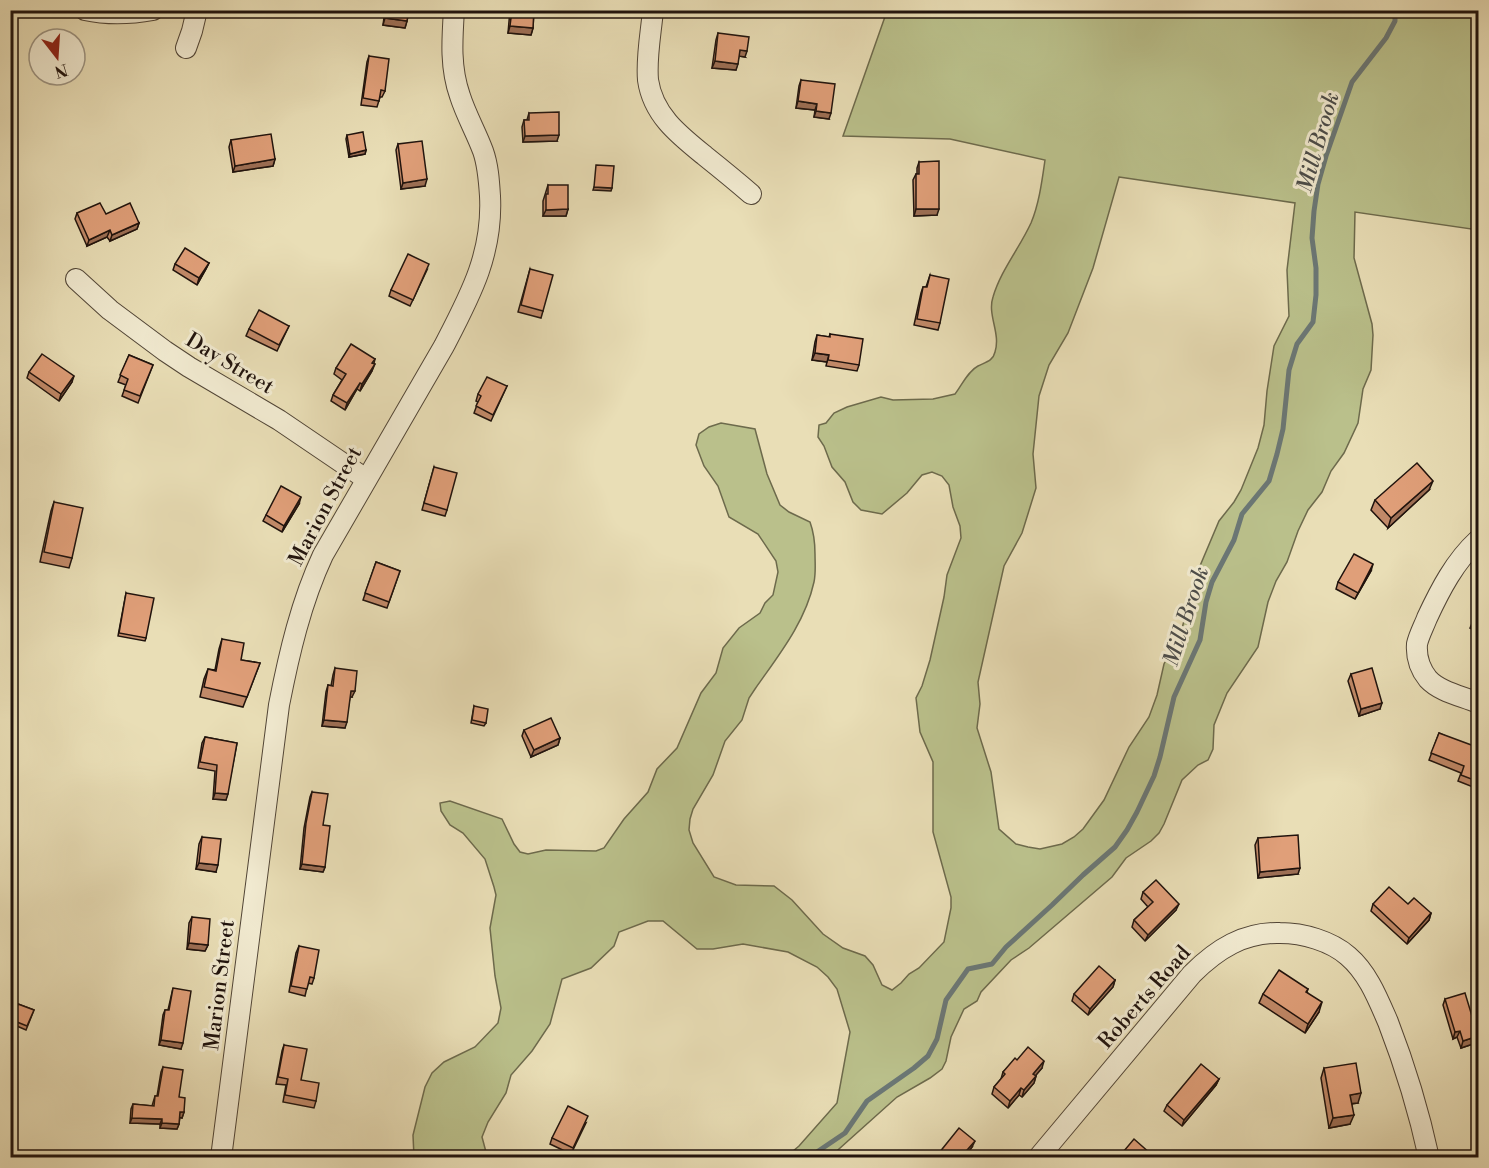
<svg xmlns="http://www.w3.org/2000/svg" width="1489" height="1168" font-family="'Libre Bodoni',serif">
<rect width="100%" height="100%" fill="#e9deb6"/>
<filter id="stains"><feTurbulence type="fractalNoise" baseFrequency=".00333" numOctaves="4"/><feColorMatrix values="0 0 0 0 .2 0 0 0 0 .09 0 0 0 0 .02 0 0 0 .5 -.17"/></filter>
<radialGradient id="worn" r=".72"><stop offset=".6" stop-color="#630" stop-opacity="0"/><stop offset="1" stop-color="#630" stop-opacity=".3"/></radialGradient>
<path fill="#bac08b" stroke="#6d6a4c" stroke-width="1.5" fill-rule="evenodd" d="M887,11H1478V230L1355,212L1354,258L1372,324L1373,335L1371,370L1363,389L1358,423L1344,453L1331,471L1322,492L1308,510L1298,531L1287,562L1276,581L1268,602L1258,647L1227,693L1214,725L1213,749L1208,760L1198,765L1182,780L1164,824L1159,833L1151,841L1126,858L1112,877L1029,948L1011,960L981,992L977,1001L964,1009L951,1037L946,1061L942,1069L930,1078L897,1097L830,1157H786L799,1146L837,1103L850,1032L837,989L828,977L817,967L788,952L743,944L713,949H697L663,921H648L619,932L614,946L591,968L562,979L550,1024L532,1051L511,1075L506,1093L488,1122L482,1137L486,1152L484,1157H414L413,1135L425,1087L432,1073L444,1062L475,1047L498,1023L501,1008L495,976L490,928L496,895L494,887L485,859L463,833L450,825L441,811L440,803L450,801L502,819L514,844L520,852L528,854L546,850L596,851L604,848L624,819L648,792L657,769L677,748L701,693L716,673L723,648L739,628L760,613L765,603L773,595L778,572L776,561L758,534L729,517L718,486L704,466L696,445L699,434L709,427L721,423L755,429L767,474L780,505L789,512L810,522C814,533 815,542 815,554C815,564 816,573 814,582C805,623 778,656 755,689L749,698L742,720L725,741L713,775L693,809L690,819L689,830L693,843L714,877L736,885L774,886L792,900L823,934L843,948L865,956L873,965L882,985L892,990L901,983L909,974L919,968L944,942L951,908V897L933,832V762L920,732L916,698L922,686L930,660L944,597L947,575L961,538L960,526L953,507L949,485L942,476L932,472L922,475L907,493L882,514L861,510L853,502L845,482L832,467L824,446L818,437L819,425L826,423L834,413L847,407L881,397L893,400L933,399L955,394C962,385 968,371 978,366C986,362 993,361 995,352C1001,333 987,315 993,297C1001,270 1019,249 1031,223C1039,204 1042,181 1045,160L950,139L843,136ZM1119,177L1295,203L1287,270L1289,316L1274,346L1267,391L1264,425L1258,448L1241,490L1234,502L1219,521L1197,573L1181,632L1164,664L1157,695L1149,717L1129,747L1104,800L1083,829L1074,837L1062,844L1040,849L1028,847L1016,844L999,829L991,772L977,728L980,704L978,682L1004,566L1022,533L1036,488L1033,454L1039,396L1049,365L1068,333L1093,268Z"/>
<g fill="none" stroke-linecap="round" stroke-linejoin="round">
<path stroke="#6b7775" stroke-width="5" d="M808,1158L845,1133L867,1101L914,1068L928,1056L937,1039L946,1000L968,969L992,964L1006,947L1052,905L1083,875L1115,847L1127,830L1137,812L1154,776L1160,757L1174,697L1200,640L1206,602L1212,582L1234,540L1242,514L1269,481L1277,454L1283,429L1289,370L1297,344L1313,322L1316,295V268L1312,238L1314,211L1318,184L1326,156L1352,82L1386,38L1395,21V10"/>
<g stroke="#524637" stroke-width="22">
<g id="minor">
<path d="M85,10C108,15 131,14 153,10"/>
<path d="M653,10C651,33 646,57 648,80C653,115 679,135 705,156C720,168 736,181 751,194"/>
<path d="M186,48L192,31L197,10"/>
<path d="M76,279L110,310L165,351L189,367L279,420L366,479"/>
<path d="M1478,540C1455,561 1440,590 1427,618C1424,626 1419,635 1417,644C1416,657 1420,669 1428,679C1440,692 1462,696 1478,703"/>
<path d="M221,1158L279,705C289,654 301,602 323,555L444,346C470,296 493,254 490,196C489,180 488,165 483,151C476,132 466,115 460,96C450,68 452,40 454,10"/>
<path d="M1038,1158L1192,974C1217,949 1244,932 1280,933C1303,933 1331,941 1348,956C1368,973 1378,999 1388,1022C1405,1066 1419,1112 1429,1158"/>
</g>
</g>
<use href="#minor" stroke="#f1ead0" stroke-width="20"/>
</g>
<g fill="#c18968" stroke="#20130d" stroke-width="1.5">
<path d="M385,10H409L407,21L405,28L383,25Z"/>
<path d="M510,10H534L533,28L531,35L508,33Z"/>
<path d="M718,33L745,57L739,56L736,70L712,68L716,40Z"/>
<path d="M369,56L385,91L382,97H380L377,107L361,105L367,62Z"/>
<path d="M801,80L829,119L814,117L815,110L796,108L799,86Z"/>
<path d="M529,113L557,141L523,142L522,127L524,120H527Z"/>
<path d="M347,135L366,150L365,154L349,157L346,139Z"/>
<path d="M231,140L275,159L273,166L233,172L229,147Z"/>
<path d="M398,144L425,186L401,189L396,150Z"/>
<path d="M919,162L937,215L914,216L913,180L916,174H917V168Z"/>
<path d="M548,185L568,209L566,216H543V201Z"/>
<path d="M77,213L106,214L139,223L137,229L110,241L107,237L87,246L75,219Z"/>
<path d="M209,263L206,269L197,285L173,270L175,264Z"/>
<path d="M530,269L543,311L541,318L518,312Z"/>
<path d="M427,270L410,306L389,296L391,290Z"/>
<path d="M930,275L940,323L938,330L914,325L921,293L923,287H926Z"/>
<path d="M289,326L277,351L246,336L249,329Z"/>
<path d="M830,334L859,365L857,371L826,366L827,362L812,360L815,342L817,335L829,337Z"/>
<path d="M129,355L153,365L138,403L122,396L126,385L118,382Z"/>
<path d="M375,359L372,371L360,391L357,389L345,410L331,401L333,395L342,380L334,374L336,368Z"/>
<path d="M29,372L72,382L59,401L27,378Z"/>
<path d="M507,386L491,421L474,413L478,402L476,401L478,394Z"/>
<path d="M1479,415V434L1474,423L1476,416Z"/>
<path d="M434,467L447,510L445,516L422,510Z"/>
<path d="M1429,490L1388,528L1371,510L1375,500Z"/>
<path d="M54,502L72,558L69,568L40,562L51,511Z"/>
<path d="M299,504L282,532L263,521L266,515Z"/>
<path d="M376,562L400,571L387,608L363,600Z"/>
<path d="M1371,571L1355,599L1336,589L1338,582Z"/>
<path d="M126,593L146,638L145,641L118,636Z"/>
<path d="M1479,607V632L1470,628Z"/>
<path d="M222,639L241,660L260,663L243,707L200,697L204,679L208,669L215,670L219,649Z"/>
<path d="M335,668L352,697H350L345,728L322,726L326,692L328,685L331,686L333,675Z"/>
<path d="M1351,674L1380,709L1359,716L1348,681Z"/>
<path d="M474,706L486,723L484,726L471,723Z"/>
<path d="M524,730L560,738L558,745L531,757L522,736Z"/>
<path d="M1439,733L1479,752L1478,789L1458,781L1461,773L1429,760Z"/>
<path d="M205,737L237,743L226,800L213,799L215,771L198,768L202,743Z"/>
<path d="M312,792L323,825L325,867L323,872L300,869L304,828L310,797Z"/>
<path d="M202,837L216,872L196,869L199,844Z"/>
<path d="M1258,838L1298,874L1258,878L1255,845Z"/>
<path d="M1143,892L1176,910L1145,941L1132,927L1134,920L1148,907L1141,899Z"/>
<path d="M1373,904L1431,913L1429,920L1407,944L1371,911Z"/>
<path d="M192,917L208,945L205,951L187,949L189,923Z"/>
<path d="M299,946L314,978L312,984L308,983L305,996L289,992L296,953Z"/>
<path d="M1115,980L1113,987L1088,1015L1072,1001L1074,994Z"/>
<path d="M173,988L181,1049L159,1045L163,1015L165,1010H168Z"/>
<path d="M1308,989L1307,992L1319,1012L1305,1033L1259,1003L1263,994Z"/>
<path d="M1445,999L1476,1043L1461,1048L1457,1037L1453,1039L1443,1005Z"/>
<path d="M18,1004L34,1010L26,1030L10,1023Z"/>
<path d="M284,1045L301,1080L316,1101L314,1108L283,1102L286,1085L276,1084L282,1051Z"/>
<path d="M1017,1060L1042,1068L1035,1076H1036L1034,1083L1022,1097L1019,1095L1008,1108L992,1094L994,1087L1001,1079L1003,1072Z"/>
<path d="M163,1067L179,1097L184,1112L182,1118L180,1117L179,1124L177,1129L160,1128V1124L130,1123L131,1109L133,1104L152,1106L155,1096H157L161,1072Z"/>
<path d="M1324,1068L1358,1103L1352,1104L1350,1124L1329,1128L1321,1078Z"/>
<path d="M1219,1079L1216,1085L1182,1126L1164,1111L1167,1105Z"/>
<path d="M1475,1101H1479V1136L1473,1108Z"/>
<path d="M586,1123L571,1154L550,1144L552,1138Z"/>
<path d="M972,1147L964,1158H938L939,1153Z"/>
</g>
<g fill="#9d6f55" stroke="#20130d" stroke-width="1.5">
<path d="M579,10L607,11L605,17L578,14Z"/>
<path d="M385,18L407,21L405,28L383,25Z"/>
<path d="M510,26L533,28L531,35L508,33Z"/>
<path d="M740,50L747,51L745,57L738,56Z"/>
<path d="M715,61L738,64L736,70L712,68Z"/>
<path d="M798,101L817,104L815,110L796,108Z"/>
<path d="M816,111L831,113L829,119L814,117Z"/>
<path d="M559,135L557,141L523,142L525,136Z"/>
<path d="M366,150L365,154L349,157L350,154Z"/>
<path d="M275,159L273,166L233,172L235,166Z"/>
<path d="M427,179L425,186L401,189L403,183Z"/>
<path d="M594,187L612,188L611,191L593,190Z"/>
<path d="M568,209L566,216H543L546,210Z"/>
<path d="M916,209H939L937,215L914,216Z"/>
<path d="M139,223L137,229L110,241L112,235Z"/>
<path d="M110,230L107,237L87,246L89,240Z"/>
<path d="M209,263L206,269L197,285L199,278Z"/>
<path d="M815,353L829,355L827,362L812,360Z"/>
<path d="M375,364L372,371L360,391L362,384Z"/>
<path d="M74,376L72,382L59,401L61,394Z"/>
<path d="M360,383L357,389L345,410L347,403Z"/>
<path d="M1433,481L1429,490L1388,528L1391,518Z"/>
<path d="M301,497L299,504L282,532L284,526Z"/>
<path d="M1373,564L1371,571L1355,599L1358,593Z"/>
<path d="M351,691H355L352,697H348Z"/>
<path d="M1382,703L1380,709L1359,716L1361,709Z"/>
<path d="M324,720L347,722L345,728L322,726Z"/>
<path d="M560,738L558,745L531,757L534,750Z"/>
<path d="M215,793L228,794L226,800L213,799Z"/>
<path d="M199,863L218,865L216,872L196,869Z"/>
<path d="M302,864L325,867L323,872L300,869Z"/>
<path d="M1300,868L1298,874L1258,878L1260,872Z"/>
<path d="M1179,904L1176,910L1145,941L1148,935Z"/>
<path d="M1431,913L1429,920L1407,944L1409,938Z"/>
<path d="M189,943L208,945L205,951L187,949Z"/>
<path d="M1115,980L1113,987L1088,1015L1090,1009Z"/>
<path d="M1322,1002L1319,1012L1305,1033L1308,1024Z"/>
<path d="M1460,1031L1457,1037L1453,1039L1455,1032Z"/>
<path d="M1478,1036L1476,1043L1461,1048L1463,1041Z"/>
<path d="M161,1040L183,1043L181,1049L159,1045Z"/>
<path d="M1044,1061L1042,1068L1031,1081L1033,1074Z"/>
<path d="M1036,1076L1034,1083L1022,1097L1024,1090Z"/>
<path d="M1219,1079L1216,1085L1182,1126L1184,1120Z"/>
<path d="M1021,1088L1019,1095L1008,1108L1010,1101Z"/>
<path d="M1361,1093L1358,1103L1347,1104L1350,1095Z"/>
<path d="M180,1112H184L182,1118L178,1117Z"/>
<path d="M1354,1115L1350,1124L1329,1128L1333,1118Z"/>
<path d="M132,1118L162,1119L160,1124L130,1123Z"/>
<path d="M162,1123L179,1124L177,1129L160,1128Z"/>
<path d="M975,1141L972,1147L964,1158H960Z"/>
</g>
<g fill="#e09f79" stroke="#20130d" stroke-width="1.5">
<path d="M386,10H409L407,21L385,18Z"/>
<path d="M512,10H534L533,28L510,26Z"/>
<path d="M718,33L749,37L747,51L740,50L738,64L715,61Z"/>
<path d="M369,56L389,59L385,91L381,90L379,101L363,98Z"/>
<path d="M801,80L835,84L831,113L816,111L817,104L798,101Z"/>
<path d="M559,112V135L525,136L524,120H529V113Z"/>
<path d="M363,132L366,150L350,154L347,135Z"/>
<path d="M271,134L275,159L235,166L231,140Z"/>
<path d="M422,141L427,179L403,183L398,144Z"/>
<path d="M939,161V209H916V174H919V162Z"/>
<path d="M596,165L614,166L612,188L594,187Z"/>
<path d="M548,185H568V209L546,210V194H548Z"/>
<path d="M100,203L106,214L130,203L139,223L112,235L110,230L89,240L77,213Z"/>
<path d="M185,248L209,263L199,278L175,264Z"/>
<path d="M408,254L429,264L413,300L391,290Z"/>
<path d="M530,269L553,275L543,311L521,305Z"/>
<path d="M930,275L949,279L940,323L917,319L923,287H927Z"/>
<path d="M259,310L289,326L279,345L249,329Z"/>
<path d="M830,334L863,339L859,365L828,360L829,355L815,353L817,335L830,337Z"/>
<path d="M351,344L375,359L372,363L375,364L362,384L360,383L347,403L333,395L346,374L336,368Z"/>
<path d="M42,354L74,376L61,394L29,372Z"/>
<path d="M129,355L153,365L140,396L124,390L128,379L120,375Z"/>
<path d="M487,377L507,386L493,415L476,406L481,396L478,394Z"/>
<path d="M1417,463L1433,481L1391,518L1375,500Z"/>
<path d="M434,467L457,473L447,510L424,503Z"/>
<path d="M281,486L301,497L284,526L266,515Z"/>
<path d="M54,502L83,508L72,558L44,552Z"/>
<path d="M1354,554L1373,564L1358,593L1338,582Z"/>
<path d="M376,562L400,571L389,602L365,593Z"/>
<path d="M126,593L154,598L146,638L119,633Z"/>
<path d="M1479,607V625L1472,622Z"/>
<path d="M222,639L244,643L241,660L260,663L247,697L204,687L208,669L216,671Z"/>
<path d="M335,668L357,671L355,691H351L347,722L324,720L328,685L333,686Z"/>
<path d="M1372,668L1382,703L1361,709L1351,674Z"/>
<path d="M474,706L488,709L486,723L472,720Z"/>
<path d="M551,718L560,738L534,750L524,730Z"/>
<path d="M1439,733L1474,746L1472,750L1479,752V782L1461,775L1464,766L1431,753Z"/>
<path d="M205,737L237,743L228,794L215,793L217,765L200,762Z"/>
<path d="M312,792L328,794L323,825L330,826L325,867L302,864L306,823Z"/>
<path d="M1298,835L1300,868L1260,872L1258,838Z"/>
<path d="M202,837L221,839L218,865L199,863Z"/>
<path d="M1156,880L1179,904L1148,935L1134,920L1153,902L1143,892Z"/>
<path d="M1389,887L1408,904L1414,898L1431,913L1409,938L1373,904Z"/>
<path d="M192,917L210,919L208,945L189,943Z"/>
<path d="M299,946L319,950L314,978L310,977L307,989L291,986Z"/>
<path d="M1099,966L1115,980L1090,1009L1074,994Z"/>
<path d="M1279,970L1308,989L1306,992L1322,1002L1308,1024L1263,994Z"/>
<path d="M173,988L191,991L183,1043L161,1040L165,1010H169Z"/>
<path d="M1465,993L1478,1036L1463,1041L1460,1031L1455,1032L1445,999Z"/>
<path d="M18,1004L34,1010L27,1026L12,1020Z"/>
<path d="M284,1045L307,1049L301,1080L319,1083L316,1101L285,1095L288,1079L278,1077Z"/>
<path d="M1028,1047L1044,1061L1033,1074L1036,1076L1024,1090L1021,1088L1010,1101L994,1087L1005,1074L1003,1072L1015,1058L1017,1060Z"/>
<path d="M1356,1063L1361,1093L1350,1095L1354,1115L1333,1118L1324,1068Z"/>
<path d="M1201,1064L1219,1079L1184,1120L1167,1105Z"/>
<path d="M163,1067L183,1070L179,1097L185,1098L184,1112H180L179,1124L162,1123V1119L132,1118L133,1104L154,1106L155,1096H158Z"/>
<path d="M1475,1101H1479V1118Z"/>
<path d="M568,1106L588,1116L573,1148L552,1138Z"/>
<path d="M959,1128L975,1141L960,1158H945L939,1153Z"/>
<path d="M1134,1139L1151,1154L1147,1158H1118Z"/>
<path d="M1322,1154L1348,1155V1158H1321Z"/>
</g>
<g text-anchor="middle" stroke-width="6" stroke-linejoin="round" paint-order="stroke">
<g font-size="21" fill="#20130d" stroke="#f1ead0">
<text transform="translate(230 363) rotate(31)" y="7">Day Street</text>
<text transform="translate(325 506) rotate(-62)" y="7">Marion Street</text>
<text transform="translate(219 985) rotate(-83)" y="7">Marion Street</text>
<text transform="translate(1144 997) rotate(-49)" y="7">Roberts Road</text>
</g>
<g font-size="22" font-style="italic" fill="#4c4d4a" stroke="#f1ead0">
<text transform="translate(1317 142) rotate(-74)" y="8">Mill Brook</text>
<text transform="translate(1185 616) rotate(-72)" y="8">Mill Brook</text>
</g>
</g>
<rect width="1489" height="1168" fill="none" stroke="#e9deb6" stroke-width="36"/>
<rect x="12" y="12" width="1465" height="1144" fill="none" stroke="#20130d" stroke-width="3"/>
<rect x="18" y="18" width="1453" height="1132" fill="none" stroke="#20130d" stroke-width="1.5"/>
<g transform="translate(57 57) rotate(163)"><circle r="28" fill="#f1ead0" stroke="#9d9482" stroke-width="1.5"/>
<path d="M0-4.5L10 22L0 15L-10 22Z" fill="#8f2418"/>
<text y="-9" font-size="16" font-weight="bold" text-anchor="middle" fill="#20130d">N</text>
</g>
<rect width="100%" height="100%" filter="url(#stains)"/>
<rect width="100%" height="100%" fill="url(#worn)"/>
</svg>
